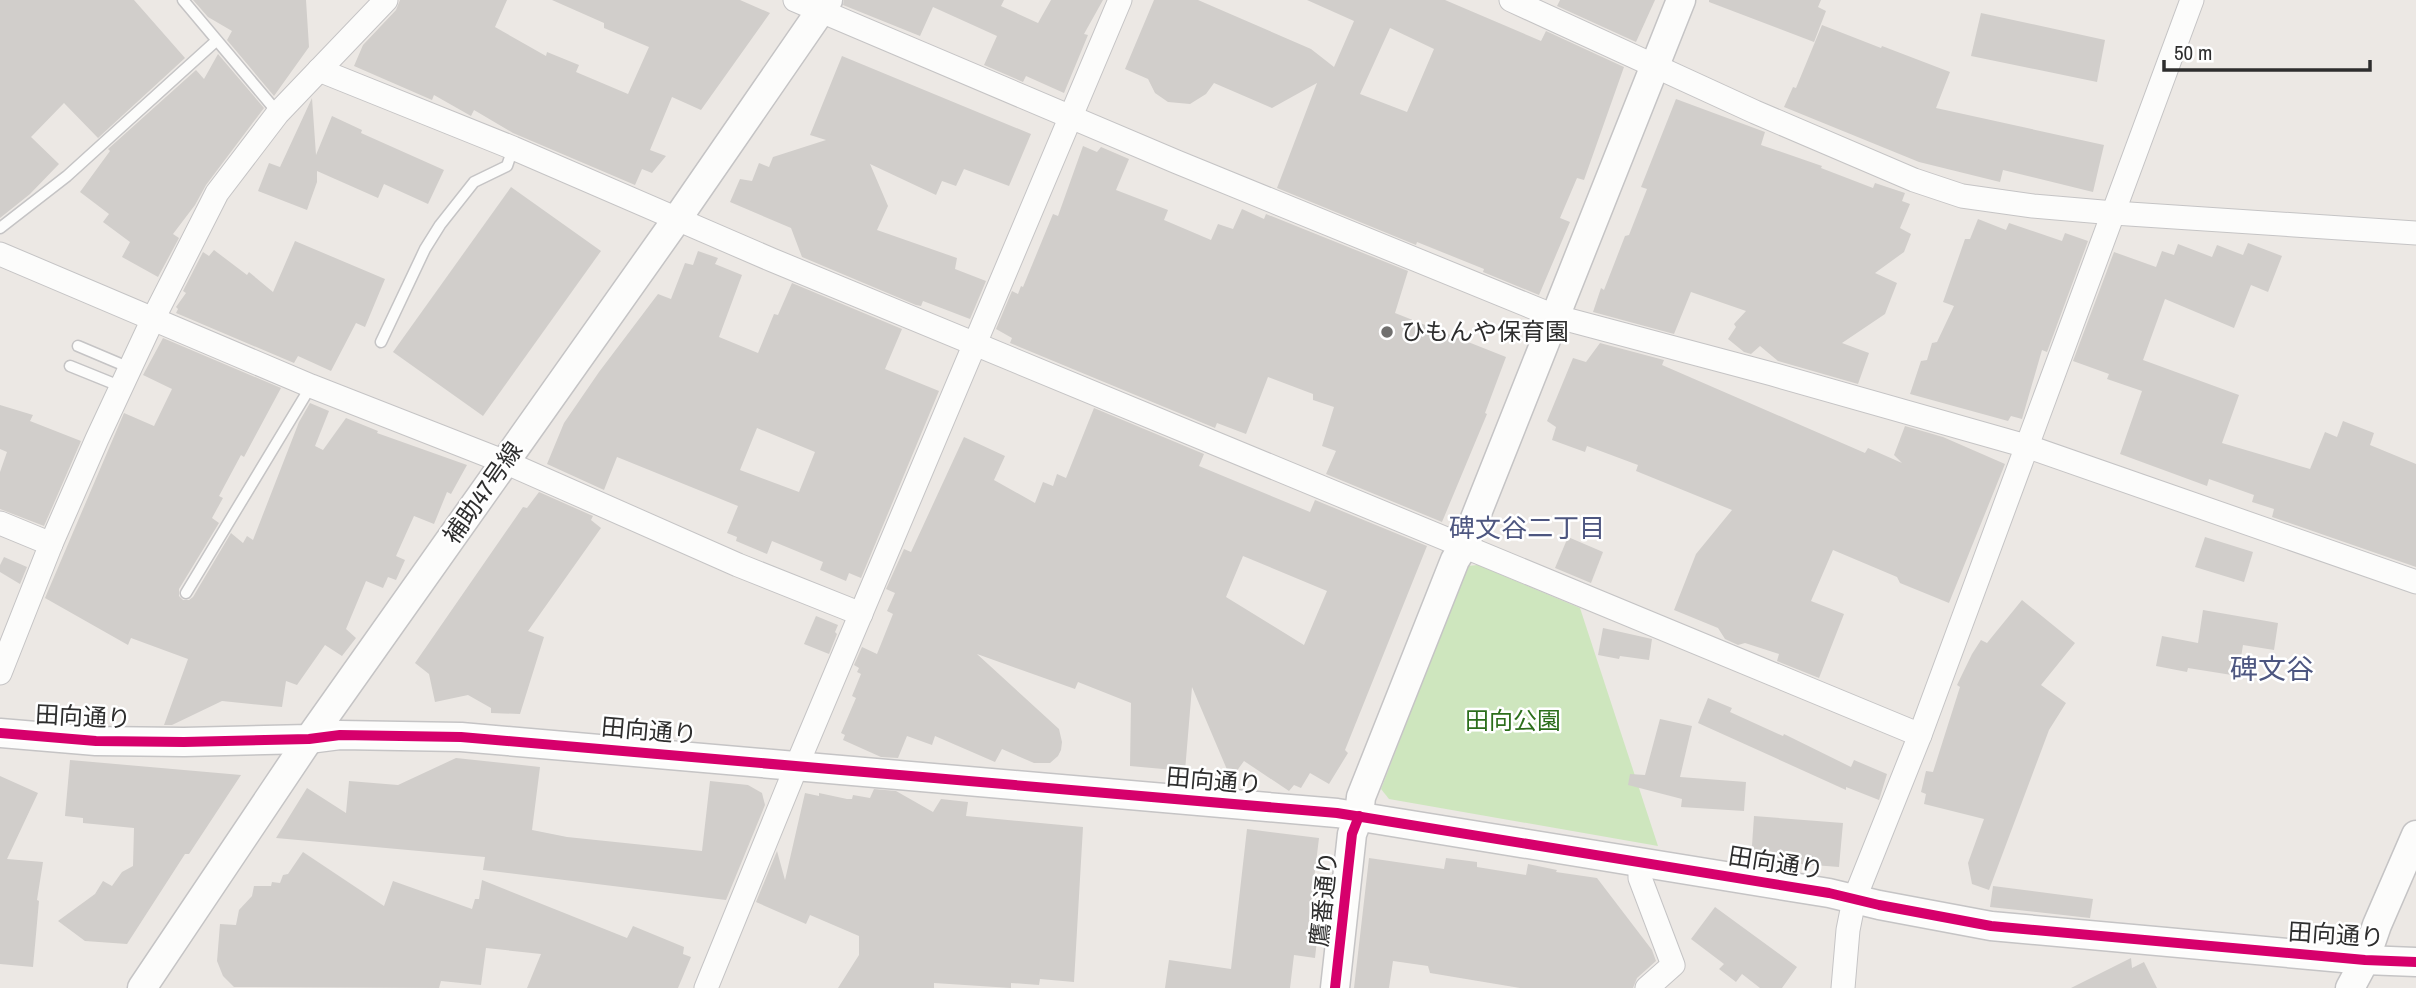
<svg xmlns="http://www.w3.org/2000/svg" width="2416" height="988" font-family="'Archivo Narrow','Noto Sans JP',sans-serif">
<rect width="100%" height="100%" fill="#ece8e4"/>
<path fill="#cee6be" d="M1478,565L1580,608L1658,846L1389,799L1381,789L1467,566Z"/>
<g fill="#d1cecb" fill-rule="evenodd">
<path d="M0,0H134L185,58L98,138L64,103L31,137L59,164L30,194L0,218Z"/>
<path d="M193,0H306L309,47L274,96L227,40L232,31L208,17Z"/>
<path d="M400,0H507L495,27L546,56L547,52L579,65L576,72L628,94L649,47L604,28V23L552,0H740L770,13L701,110L672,97L650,150L666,156L652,173L642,169L635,185L513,133L474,110L471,116L434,95L432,100L354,66L363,45L396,10Z"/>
<path d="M844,0H1004L1001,6L1038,23L1051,0H1103L1084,34L1088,35L1064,93L1026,76L1023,82L984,65L997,36L933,7L920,36L843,5Z"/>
<path d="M1154,0H1198L1311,49L1334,67L1354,21L1307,0H1445L1541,41L1546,31L1624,67L1584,180L1577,178L1560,218L1570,222L1539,295L1483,272L1484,269L1417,242L1416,245L1277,188L1317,83L1272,108L1214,83L1206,94L1190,104L1168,102L1155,93L1148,79L1125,69ZM1390,28L1434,49L1407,112L1360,94Z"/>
<path d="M1560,0H1655L1636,42L1557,6Z"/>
<path d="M1709,0H1821L1818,7L1826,11L1814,42L1709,2Z"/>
<path d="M1981,13L2105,40L2097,82L1971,56Z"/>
<path d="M1822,25L1881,48L1882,46L1950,72L1936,108L2104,145L2093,192L2003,170L2000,182L1919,162L1784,107L1793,87L1796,88Z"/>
<path d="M218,54L264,108L206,185L195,205L173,234L179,238L158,277L122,257L130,242L103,222L109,214L80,192L110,151L108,149L196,70L204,79Z"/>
<path d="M842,56L1031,134L1009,186L964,169L956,186L942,181L936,195L870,164L888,206L877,230L957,258L955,269L986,281L970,319L923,301L921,306L916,305L802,257L791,228L730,202L740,179L752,181L759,163L769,167L773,157L826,140L810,135Z"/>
<path d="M312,98L316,155L332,116L362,130L361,133L444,170L428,204L384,184L378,198L317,171V182L307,210L258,191L269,163L280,167Z"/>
<path d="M1676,99L1765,132L1761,145L1822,166L1821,168L1873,188L1875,183L1905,193L1902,201L1910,204L1900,228L1911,234L1904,252L1875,273L1897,283L1885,314L1842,343L1869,353L1858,384L1778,361L1760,346L1751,354L1744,352L1728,339L1736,327L1734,324L1746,311L1691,292L1674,334L1593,312L1601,288L1604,290L1625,236L1629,235L1647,189L1641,187Z"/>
<path d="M1083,146L1097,152L1101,147L1129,159L1116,190L1168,210L1164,220L1211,240L1218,224L1233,229L1242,209L1264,219L1266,214L1408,271L1395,313L1506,357L1485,413L1487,414L1442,522L1326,474L1336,451L1322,446L1334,407L1313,400V394L1268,377L1246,434L1217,423L1215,428L1010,343L1012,338L996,329L1012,291L1018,294L1021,286L1023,287L1053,214L1058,216Z"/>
<path d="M511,187L601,251L483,416L393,352Z"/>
<path d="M1978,219L2006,230L2009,223L2062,241L2065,233L2088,241L2047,352L2042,350L2022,419L2011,416L2008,421L1910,394L1921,361L1927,360L1932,343L1937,342L1954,306L1943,302L1965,239H1970Z"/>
<path d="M295,241L385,279L365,327L356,323L331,371L298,356L294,363L176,313L178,309L176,307L186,293L183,291L203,252L209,256L214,250L247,275L249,272L273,292Z"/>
<path d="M2248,243L2282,256L2268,292L2251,285L2234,328L2165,299L2143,360L2239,395L2222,443L2310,469L2325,432L2337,437L2343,421L2374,433L2370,445L2416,464V567L2272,517L2274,509L2252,502L2254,495L2209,479L2207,486L2120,454L2142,391L2107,379L2109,374L2073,361L2114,252L2156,267L2162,251L2174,255L2178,244L2212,257L2217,245L2243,255Z"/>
<path d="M698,251L718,258L715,264L742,275L719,337L758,353L774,314L778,315L792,283L902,329L885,369L939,391L861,578L849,573L846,581L820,570L823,562L772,541L767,554L736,541L737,537L727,533L738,506L617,457L604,490L547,464L564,423L599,372L658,294L671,299L685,263L693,265ZM757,428L815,452L799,492L740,470Z"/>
<path d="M163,338L281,388L244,457L241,455L219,496L223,498L212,518L219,523L179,589V596L183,600H189L193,597L231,533L243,543L247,536L253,540L299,422L310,403L329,411L315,446L323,450L346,418L378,431L377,433L467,465L451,494L447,492L434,524L414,516L396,556L405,560L396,580L388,577L383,588L366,581L346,629L356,638L342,656L325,645L297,685L286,681L282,707L222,701L172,725H164L188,659L131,638L128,645L45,598L124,413L154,426L172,389L143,375Z"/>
<path d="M1600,343L1664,360L1662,365L1865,453L1868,448L1902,463L1894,455L1905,426L1943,437L2005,464L1949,603L1900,583L1897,577L1833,550L1811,601L1844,614L1819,678L1777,661L1779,654L1745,643L1738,645L1725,639L1718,628L1674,610L1696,554L1732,510L1636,471L1638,465L1587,446L1585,452L1552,440L1556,427L1547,421L1573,358L1586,362Z"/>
<path d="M0,405L33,415L30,421L81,441L44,526L0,509V472L7,452L0,449Z"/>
<path d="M1094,408L1204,454L1199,466L1310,512L1315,500L1427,546L1345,750L1348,753L1329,784L1310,773L1301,788L1294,785L1289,791L1244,761L1231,779L1192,687L1185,771L1130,766L1131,703L1078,682L1075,689L977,654L1059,729L1062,742L1061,750L1058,756L1050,763H1034L1002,749L995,762L935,736L932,745L907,736L898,758L881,757L843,740L845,735L841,733L856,698L852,696L861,674L857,672L859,668L854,665L862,647L877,654L893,614L887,611L895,593L886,589L904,549L911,552L964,437L1005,456L994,480L1035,503L1043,482L1053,486L1057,474L1066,478ZM1243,556L1327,591L1304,645L1226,597Z"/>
<path d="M539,492L593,516L591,520L601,528L528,631L544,637L520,714L491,713V708L468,695L435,702L429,674L415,663L523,507L527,508Z"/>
<path d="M1568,537L1603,552L1591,583L1555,568Z"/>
<path d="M2205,537L2253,552L2244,582L2195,567Z"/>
<path d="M4,557L27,567L20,584L0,572V565Z"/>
<path d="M2022,600L2075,643L2041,685L2066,703L2049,730L1989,890L1972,884L1968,863L1984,819L1924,804L1926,794L1921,792L1926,771L1933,772L1960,687L1957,685L1972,654L1981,640L1987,643Z"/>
<path d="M2203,610L2278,623L2274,650L2243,645L2238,676L2188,668L2187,672L2156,666L2162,636L2198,643Z"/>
<path d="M816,616L838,625L835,632L837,634L829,654L804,644Z"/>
<path d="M1603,628L1652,639L1649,660L1620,656L1619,659L1598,655Z"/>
<path d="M1708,698L1732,708L1730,712L1783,736L1784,734L1851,767L1854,760L1887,774L1879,800L1846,787V790L1698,723Z"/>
<path d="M1660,719L1692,726L1680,777L1746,782L1744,811L1681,807L1682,799L1628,785L1630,774L1645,775Z"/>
<path d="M456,758L540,767L532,830L567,837L702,851L710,781L748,785L762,793L765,805L726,900L483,870L485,857L276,838L307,788L346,813L349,781L398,785Z"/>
<path d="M70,760L241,775L189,854H185L127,944L85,941L58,921L95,894L103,881L112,886L122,872L133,866L134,828L83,823V818L65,816Z"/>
<path d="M0,776L38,793L7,859L43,862L37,900L39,901L33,967L0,964Z"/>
<path d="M874,789L896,791L933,812L941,799L968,802L966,816L1083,827L1074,982L1040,979L1039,985L1011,983V988L934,983V988H838L859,955V936L810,915L806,924L756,902L777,851L785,880L805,793L819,796V793L847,799H852L853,795L870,798Z"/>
<path d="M1754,816L1843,823L1839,867L1751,860Z"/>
<path d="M1247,829L1319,838L1308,929L1318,931L1315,958L1294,955L1290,988H1165L1169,960L1231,969Z"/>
<path d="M303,852L384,906L393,881L472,909L475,899H479L482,880L627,938L633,926L684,947L683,954L691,957L678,988H527L541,954L486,948L481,985L441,981L439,988L234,987L223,976L217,961L220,924L236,925L239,910L252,896L254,886H271L272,882L280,883L283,875L288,874Z"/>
<path d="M1369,858L1444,869L1446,858L1477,862V867L1526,875L1528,864L1557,870L1556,872L1597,878L1652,950L1656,961L1637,978L1633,988H1520L1430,973L1428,966L1393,961L1389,988H1354Z"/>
<path d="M1993,886L2093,899L2090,918L1990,907Z"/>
<path d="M1715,907L1797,967L1782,988H1760L1742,974L1736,982L1719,969L1724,964L1691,939Z"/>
<path d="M2131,958L2132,968L2144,962L2157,988H2071Z"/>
</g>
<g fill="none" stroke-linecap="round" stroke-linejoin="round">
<g stroke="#c5c4c5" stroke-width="13">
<g id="service">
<path d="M183,0L278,113"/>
<path d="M0,228L67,176L216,41"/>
<path d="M381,342L425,249L440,225L474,182L507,166L513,148"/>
<path d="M78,346L130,368"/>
<path d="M70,366L122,387"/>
<path d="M186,593L311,386"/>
</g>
</g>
<g stroke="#c5c4c5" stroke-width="25">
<g id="minor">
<path d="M795,0L1177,162L1554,316L1772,374L2026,446L2416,582"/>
<path d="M1511,0L1755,112L1914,180L1962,196L2033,206L2114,213L2416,233"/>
<path d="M319,70L513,148L772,260L1920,735"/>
<path d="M0,254L311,386L505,462L738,565L861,614"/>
<path d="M0,523L51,544"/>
<path d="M0,673L51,544L97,439L153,319L217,193L278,113L386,0"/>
<path d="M1640,863V878L1673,965L1647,988"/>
<path d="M706,988L797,765L1120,0"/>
<path d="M1843,988L1848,930L1854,900L1920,735L2192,0"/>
</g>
</g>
<g stroke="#c5c4c5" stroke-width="31">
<g id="tertiary">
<path d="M0,733L96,741L184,742L309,739L340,735L461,737L1337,813L1829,893L1879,905L1991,926L2365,960L2416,962"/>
<path d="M142,988L309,739L677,219L828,0"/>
<path d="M1335,988L1352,834L1359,816L1361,797L1455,560L1464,546L1681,0"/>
<path d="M2350,988L2365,960L2377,925L2416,835"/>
</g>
</g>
<use href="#service" stroke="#fcfcfb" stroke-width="10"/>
<use href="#minor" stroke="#fcfcfb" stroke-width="23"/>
<use href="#tertiary" stroke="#fcfcfb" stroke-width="28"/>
<g stroke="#fff" stroke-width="15">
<g id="cycleway">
<path d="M0,733L96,741L184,742L309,739L340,735L461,737L1337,813L1829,893L1879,905L1991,926L2365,960L2416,962"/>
<path d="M1335,988L1352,834L1359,816"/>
</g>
</g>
<use href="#cycleway" stroke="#d6006c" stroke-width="10"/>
</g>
<circle fill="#706f6e" stroke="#fff" stroke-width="2.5" cx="1387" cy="332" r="7"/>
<g text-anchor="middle" stroke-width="5" stroke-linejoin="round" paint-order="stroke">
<g font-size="24" fill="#2e2e2e" stroke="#fff" text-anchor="start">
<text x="1401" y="340">ひもんや保育園</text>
</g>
<g font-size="24" fill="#2e2e2e" stroke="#fff">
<text transform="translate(483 493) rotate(-55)" y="8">補助47号線</text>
<text transform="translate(83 717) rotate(3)" y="8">田向通り</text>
<text transform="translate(649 731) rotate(5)" y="8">田向通り</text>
<text transform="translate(1214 781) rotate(5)" y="8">田向通り</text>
<text transform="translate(1776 863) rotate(9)" y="8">田向通り</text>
<text transform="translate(1324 899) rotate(-84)" y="8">鷹番通り</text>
<text transform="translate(2336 935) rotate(4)" y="8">田向通り</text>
</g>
<g font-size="24" fill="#2c6e1b" stroke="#fff">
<text x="1513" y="729">田向公園</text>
</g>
<g font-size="26" fill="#4d5680" stroke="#fff">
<text x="1527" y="537">碑文谷二丁目</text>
</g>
<g font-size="28" fill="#4d5680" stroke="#fff">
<text x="2272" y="679">碑文谷</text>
</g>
</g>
<path d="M2164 60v10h206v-10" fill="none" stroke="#2e2e2e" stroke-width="3.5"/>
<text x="2174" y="60" font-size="21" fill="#2e2e2e" stroke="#ffffff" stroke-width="5" paint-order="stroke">50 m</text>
</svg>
